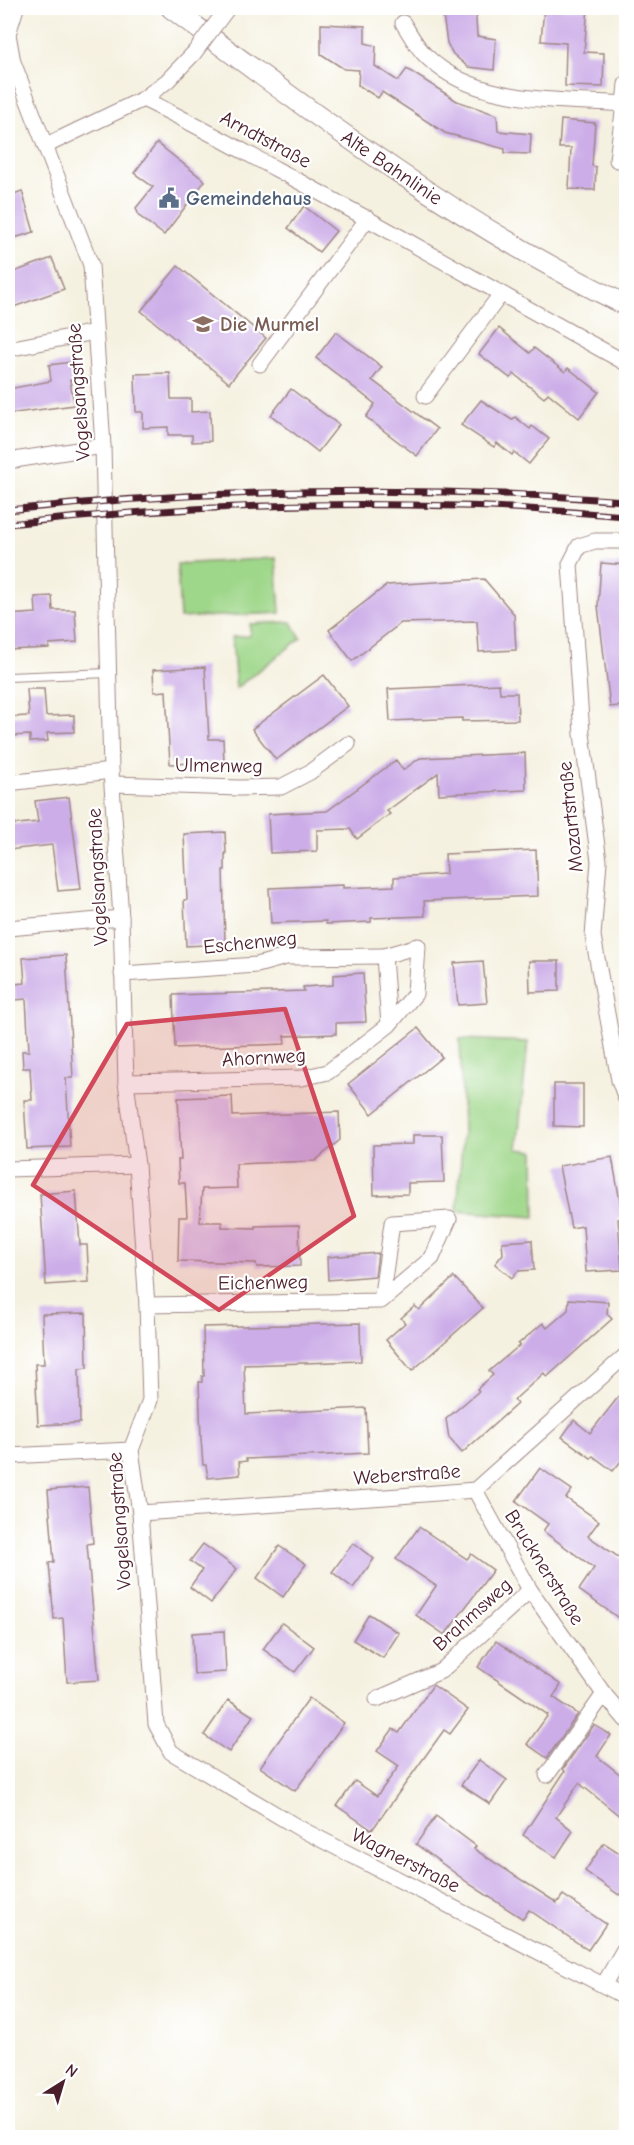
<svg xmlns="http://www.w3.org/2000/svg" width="634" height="2145" font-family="'Comic Neue',sans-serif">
<rect width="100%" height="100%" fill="#fff"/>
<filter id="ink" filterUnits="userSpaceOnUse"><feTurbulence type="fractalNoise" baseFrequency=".0167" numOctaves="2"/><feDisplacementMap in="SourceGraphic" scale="12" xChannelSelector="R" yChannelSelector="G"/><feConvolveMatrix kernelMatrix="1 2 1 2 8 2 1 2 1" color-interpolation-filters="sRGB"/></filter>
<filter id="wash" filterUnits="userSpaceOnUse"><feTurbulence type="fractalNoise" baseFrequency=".008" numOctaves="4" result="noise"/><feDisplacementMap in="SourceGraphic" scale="24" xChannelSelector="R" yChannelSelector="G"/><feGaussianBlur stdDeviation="1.35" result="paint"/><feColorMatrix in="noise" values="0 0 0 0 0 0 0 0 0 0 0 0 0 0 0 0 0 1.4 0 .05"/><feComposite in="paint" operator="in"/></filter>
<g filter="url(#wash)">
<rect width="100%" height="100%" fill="#f5f1e0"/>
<g fill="#9fd78a" stroke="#747b5a" stroke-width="1.5">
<path d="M276,558L280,613L180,618L177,564Z"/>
<path d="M291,622L301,638L236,688L232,637L250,636V624Z"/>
<path d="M460,1039L528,1042L517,1149L534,1151L535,1217L457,1211L463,1131Z"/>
</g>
<g id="blocks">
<g fill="#ccade8">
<path d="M442,8H478L476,20L477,36L496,39L494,70L468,67L453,54L447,43Z"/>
<path d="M544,8H588L584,52L604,53L603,87L565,86L566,43L541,41Z"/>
<path d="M321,24L365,26V43L376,46L375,66L398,81L407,69L457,101L497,115L498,131L531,134L530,154L505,153V149L445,133L382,92L378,98L358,85L359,70L344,69L321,54Z"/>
<path d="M561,120L595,123L592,166L596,167L595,190L569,189L571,148H559Z"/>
<path d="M157,143L205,181L164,235L139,216L136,208L153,187L134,173Z"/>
<path d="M22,191L34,232L8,240V196Z"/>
<path d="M304,206L336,231L319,252L288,228Z"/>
<path d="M52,258L64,289L8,309V274Z"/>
<path d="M178,266L266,338L229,383L141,311Z"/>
<path d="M499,328L530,353L534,348L565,372L568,368L599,392L579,418L548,393L544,398L514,374L510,378L479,354Z"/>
<path d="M336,332L382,367L372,380L437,429L417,456L366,417L375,404L316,358Z"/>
<path d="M72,362L74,380H70L74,405L8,414V389L51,381L49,365Z"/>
<path d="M170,373L171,399H191V412L210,411L211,441L192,442V435H168V427L143,428V412H136L135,374Z"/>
<path d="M291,389L339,425L318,452L271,415Z"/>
<path d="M481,400L512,420L515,417L530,429L532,426L549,439L529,464L514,452L512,455L497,443L494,447L461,425Z"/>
<path d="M601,563L627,565V705L610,707L598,606Z"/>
<path d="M484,579L514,614L516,650L479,652L477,621L401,623L352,661L329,630L387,585Z"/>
<path d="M52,596L53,610H75L77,642L49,644V648L8,650V615L36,613L35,597Z"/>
<path d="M205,667L209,739H223L224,762L170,764L166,691L154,692L153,670Z"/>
<path d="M324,675L348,706L276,760L252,729Z"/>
<path d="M499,684L500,693H517L518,720L462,721V718L390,721L388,689Z"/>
<path d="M27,689H44L46,716L74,715V732L47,733L48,741L30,742V735L8,736V717L29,716Z"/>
<path d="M525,753L526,790L439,794L438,773L387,811L390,814L357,839L350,829L317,830V851L270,853L268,814L327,811L396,760L403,770L420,758Z"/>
<path d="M69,797L81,889L58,891L52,845L8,850V825L38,822L35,801Z"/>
<path d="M225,832L226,854H225V870H223L225,944L186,946L184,900H187L184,834Z"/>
<path d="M536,850L538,896L424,901L425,916L371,918V922L326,924V921L271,923L269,888L343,885V888L394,886V877L446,874L445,854Z"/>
<path d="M66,955L73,1078H66L70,1147L27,1149L24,1100H32L30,1068H23L22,1051H29L26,999L15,1000L14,984L25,983L23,958Z"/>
<path d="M483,961L487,1003L458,1005L454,963Z"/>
<path d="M529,961H559V991L530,992Z"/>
<path d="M363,973L366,1022L336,1023V1034L284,1036L285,1044L175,1048L173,995L304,991L303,987L333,985V975Z"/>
<path d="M418,1028L442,1057L372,1114L348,1084Z"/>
<path d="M554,1084H583V1127L554,1126Z"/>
<path d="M232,1096L233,1116L339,1112L340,1140L315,1161L236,1164L237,1188L202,1189L200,1222H222V1227L255,1228V1226L299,1225L300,1266L257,1267L256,1263L178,1261L179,1217H187L185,1183H179L178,1160H181L178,1098Z"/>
<path d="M413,1135H442L444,1182L408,1183V1194L374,1195L373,1145L413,1144Z"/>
<path d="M612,1157L623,1218L618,1219L622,1270L586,1272L583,1226L571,1228L559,1166Z"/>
<path d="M76,1191L80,1245H87L89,1282L46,1285L40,1194Z"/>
<path d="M532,1240L534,1270L518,1271L512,1278L495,1264L503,1254L502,1242Z"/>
<path d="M378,1253L375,1276L328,1280L327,1257Z"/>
<path d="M454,1277L483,1308L412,1371L386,1340L405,1323L401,1318L415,1306L419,1310Z"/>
<path d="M569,1299L608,1302L607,1314L612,1319L547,1377L544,1373L514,1400L517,1404L462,1453L449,1438L446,1419L479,1391L477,1389L493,1375L489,1371L520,1345L518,1344L543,1323L547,1328L568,1310Z"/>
<path d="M86,1313L87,1368L79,1369L80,1423L38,1425L35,1364H44L42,1314Z"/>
<path d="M360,1323L361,1361L244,1365L246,1414L366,1408L368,1453L246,1459L247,1461L239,1462L240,1475L208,1478L206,1465H203L201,1439L199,1382H202V1376H204L203,1327Z"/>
<path d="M627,1386V1454L613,1471L593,1456L591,1458L562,1437L574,1420L590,1433Z"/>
<path d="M540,1468L572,1490L566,1498L599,1521L588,1536L627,1563V1624L579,1590L594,1568L543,1531L548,1524L516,1501Z"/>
<path d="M88,1487L93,1543L87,1544L99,1680L67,1682L63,1618L54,1619L49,1563L54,1562L48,1490Z"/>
<path d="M419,1527L467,1559L471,1554L493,1570L445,1635L416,1615L436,1586L396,1559Z"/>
<path d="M353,1543L374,1559L353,1588L332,1572Z"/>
<path d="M203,1544L237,1569L211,1603L190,1587L202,1570L190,1561Z"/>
<path d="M279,1546L306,1564L283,1597L257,1578Z"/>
<path d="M369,1614L399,1633L383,1658L353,1640Z"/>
<path d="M282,1623L314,1647L295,1672L263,1649Z"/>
<path d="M224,1631L226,1672L194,1674L192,1633Z"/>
<path d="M496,1641L561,1685L553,1697L578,1714L547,1758L527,1744L548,1715L478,1667Z"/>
<path d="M433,1685L468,1710L450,1734L444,1730L372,1830L337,1806L355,1781L377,1796L399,1766L377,1751L393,1729L399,1733Z"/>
<path d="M309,1698L344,1723L295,1791L260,1767Z"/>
<path d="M228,1700L253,1716L229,1752L204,1735Z"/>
<path d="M594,1725L611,1735L597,1756L627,1780V1822L579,1783L556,1817L573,1831L556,1857L523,1835L565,1771L563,1769Z"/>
<path d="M479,1760L507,1780L490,1804L461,1785Z"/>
<path d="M436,1816L476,1846L474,1849L557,1903L563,1895L606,1924L588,1950L529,1910L523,1919L471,1885L416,1844Z"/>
<path d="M604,1843L627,1858V1885L619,1895L585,1871Z"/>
</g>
</g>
</g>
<g filter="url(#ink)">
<use href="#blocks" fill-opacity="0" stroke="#a08886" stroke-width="1.5"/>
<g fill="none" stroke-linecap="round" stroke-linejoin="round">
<g stroke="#a08886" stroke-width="10">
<path id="service" d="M8,677L109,673"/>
</g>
<g stroke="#a08886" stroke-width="17">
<g id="minor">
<path d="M16,8L8,34L13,62L91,265L103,446L111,771L121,918L126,1082L137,1165L147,1305L150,1400L131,1450L140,1513L156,1724L171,1752L299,1828L626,1997"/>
<path d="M403,23C410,34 417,48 427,57C477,105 559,99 624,104L626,84"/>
<path d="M143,99C189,121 232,145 276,169C394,232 509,299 626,363"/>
<path d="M45,146L143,99L167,81L194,53"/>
<path d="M617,160L624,104"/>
<path d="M8,349L95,332"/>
<path d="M260,364L368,218"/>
<path d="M425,396L501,294"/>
<path d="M8,461L103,446"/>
<path d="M626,541H595L579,546L570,564L582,734L599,861L593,936L619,1080L626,1099"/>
<path d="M8,783L111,771"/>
<path d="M113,784L239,788L281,787L310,772L348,744"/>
<path d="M8,928L121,918"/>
<path d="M122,974L257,965L286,957L384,956"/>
<path d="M126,1082L302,1078L328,1072L389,1025L415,994L418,946L384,956L389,1025"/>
<path d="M8,1169L137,1165"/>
<path d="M147,1305L381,1301L432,1258L449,1219L392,1223L381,1301"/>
<path d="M8,1456L131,1450"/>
<path d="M475,1490L530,1590L604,1694L626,1720"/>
<path d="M140,1513L386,1497L475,1490L626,1355"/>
<path d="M377,1699L441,1671L530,1590"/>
<path d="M547,1775L604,1694"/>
<path d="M604,1984L626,1946"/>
</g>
</g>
<g stroke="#a08886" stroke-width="22">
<path id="tertiary" d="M171,8C316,116 462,226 626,305"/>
</g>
<use href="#service" stroke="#fff" stroke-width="8"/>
<use href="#minor" stroke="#fff" stroke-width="15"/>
<use href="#tertiary" stroke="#fff" stroke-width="20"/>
<g stroke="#4a1f2b" stroke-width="7">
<g id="rail">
<path d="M8,510C213,489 420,485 626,501"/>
<path d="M8,524C157,508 308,501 458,506C514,507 570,512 626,516"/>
</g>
</g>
<use href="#rail" stroke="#fff" stroke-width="4.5" stroke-dasharray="14" stroke-linecap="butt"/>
<g stroke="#a08886" stroke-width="17" stroke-linecap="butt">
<path id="minor-bridge" d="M194,53L227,9"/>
</g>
<use href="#minor-bridge" stroke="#fff" stroke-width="15"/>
</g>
</g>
<path fill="#d1495b" fill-opacity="0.2" stroke="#d1495b" stroke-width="4.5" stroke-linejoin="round" d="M285,1009L354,1216L219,1310L33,1185L127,1024Z"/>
<defs>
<g id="civic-bare" transform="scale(1.62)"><path d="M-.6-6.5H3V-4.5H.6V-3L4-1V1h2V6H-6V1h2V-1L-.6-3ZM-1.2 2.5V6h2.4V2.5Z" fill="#5c6f8a" stroke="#fff" stroke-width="2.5" paint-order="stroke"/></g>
<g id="school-bare" transform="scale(1.62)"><path d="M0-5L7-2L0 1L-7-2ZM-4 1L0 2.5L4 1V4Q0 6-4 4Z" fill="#8d6e63" stroke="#fff" stroke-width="2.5" paint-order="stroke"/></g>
</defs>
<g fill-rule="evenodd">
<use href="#civic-bare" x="169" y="198"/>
<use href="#school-bare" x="203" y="324"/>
</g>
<g text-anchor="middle" stroke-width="4.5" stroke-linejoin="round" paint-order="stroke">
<g font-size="20" fill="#4a1f2b" stroke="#fff">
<text transform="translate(266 139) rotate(28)" y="7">Arndtstraße</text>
<text transform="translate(392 167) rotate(34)" y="7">Alte Bahnlinie</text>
<text transform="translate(78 392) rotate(-94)" y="7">Vogelsangstraße</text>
<text transform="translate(219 765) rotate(1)" y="7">Ulmenweg</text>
<text transform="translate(570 817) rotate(-96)" y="7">Mozartstraße</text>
<text transform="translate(97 877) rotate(-93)" y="7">Vogelsangstraße</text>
<text transform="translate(250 942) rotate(-6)" y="7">Eschenweg</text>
<text transform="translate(264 1057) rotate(-3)" y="7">Ahornweg</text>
<text transform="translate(263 1282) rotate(-1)" y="7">Eichenweg</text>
<text transform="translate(407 1474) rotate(-4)" y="7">Weberstraße</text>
<text transform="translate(119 1521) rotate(-94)" y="7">Vogelsangstraße</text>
<text transform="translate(545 1567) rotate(58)" y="7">Brucknerstraße</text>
<text transform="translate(472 1614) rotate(-42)" y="7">Brahmsweg</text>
<text transform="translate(406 1860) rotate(27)" y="7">Wagnerstraße</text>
</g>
<g font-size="20" font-weight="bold" fill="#4e5e75" stroke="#fff" text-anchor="start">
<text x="186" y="205">Gemeindehaus</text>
</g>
<g font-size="20" font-weight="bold" fill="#785e54" stroke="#fff" text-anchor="start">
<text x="220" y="331">Die Murmel</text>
</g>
</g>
<rect width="634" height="2145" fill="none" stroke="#fff" stroke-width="30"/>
<g transform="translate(63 2082) rotate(37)" stroke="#ffffff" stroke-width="4.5" paint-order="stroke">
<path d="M0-4.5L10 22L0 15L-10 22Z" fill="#4a1f2b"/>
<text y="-9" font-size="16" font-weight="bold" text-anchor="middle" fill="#4a1f2b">N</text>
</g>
</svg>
